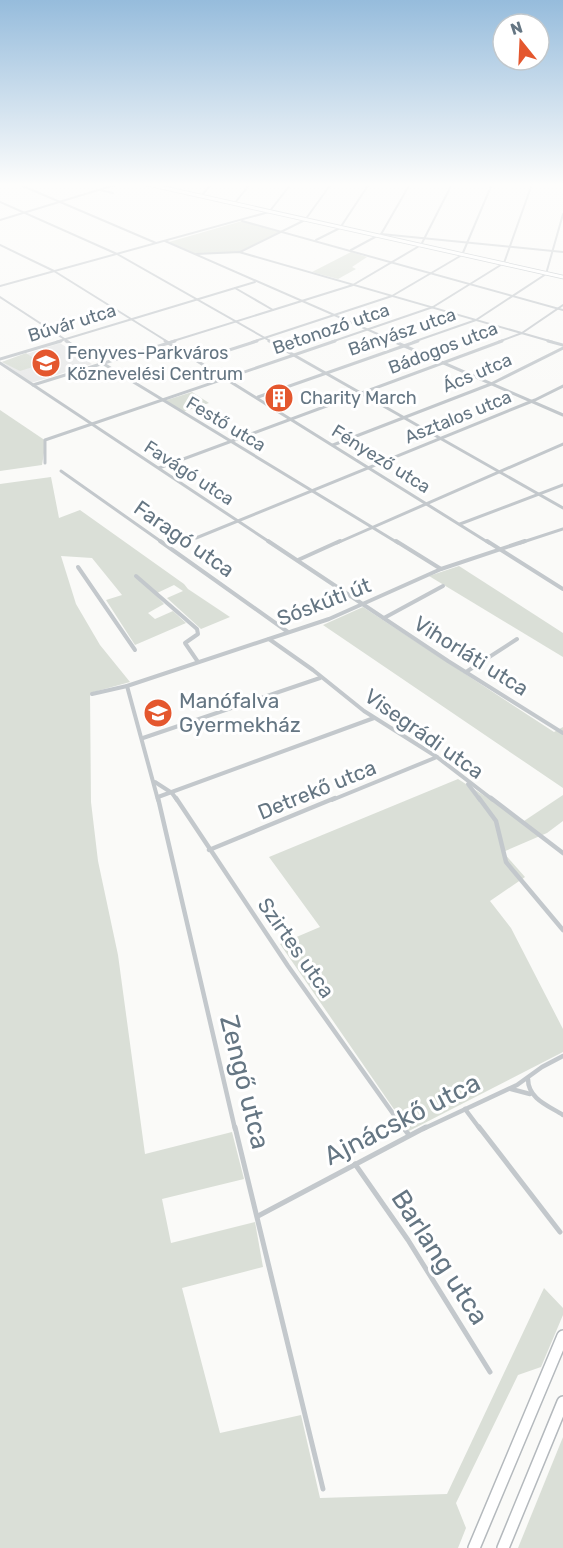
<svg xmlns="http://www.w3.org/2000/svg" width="563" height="1548" font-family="Rubik,sans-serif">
<rect width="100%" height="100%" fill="#fafaf8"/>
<path fill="#e8e9e9" d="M60,343L92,364L31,383L2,362Z"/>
<g fill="#dadfd7">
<path d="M242,221L281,232L236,253L195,254L169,242Z"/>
<path d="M351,252L367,257L352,267L356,269L338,279L312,272Z"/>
<path d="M26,353L42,364L20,371L2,362Z"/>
<path d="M192,392L209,403L183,412L164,401Z"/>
<path d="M0,410L46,441L42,465L0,471Z"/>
<path d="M51,477L59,518L80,510L184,584L188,589L230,617L201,629L167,598L183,591L174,585L155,594L164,604L148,613L155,619L173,611L186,623L135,645L106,600L122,595L92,558L61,556L76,604L100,645L130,682L90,693L91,802L98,861L118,955L145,1154L232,1132L244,1179L162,1199L171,1243L255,1222L263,1267L182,1288L220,1433L301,1415L320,1498L447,1494L544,1288L563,1308V1315L541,1367L518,1375L456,1503L466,1528L458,1548H0V484Z"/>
<path d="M459,566L563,633V657L429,576Z"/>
<path d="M363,607L554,732L563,727V788L323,625Z"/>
<path d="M458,779L524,821L563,795V821L547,833L503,852L525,877L490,901L511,928L563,1029V1052L409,1131L280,944L320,927L269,857Z"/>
<path d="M563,1437V1548H518Z"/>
</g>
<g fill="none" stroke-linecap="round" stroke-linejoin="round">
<g stroke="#b3babf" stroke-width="4.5">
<path id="secondary" d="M147,184L563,277"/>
</g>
<g stroke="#b4b9bd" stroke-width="14">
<g id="highway">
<path d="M474,1548L563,1336"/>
<path d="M503,1548L563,1402"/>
</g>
</g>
<g stroke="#c3c8cc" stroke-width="2">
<path d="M18,184L156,243"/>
<path d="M100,190L113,193"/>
<path d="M201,196L212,184"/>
<path d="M0,202L117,254L272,342"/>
<path d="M234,204L250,184"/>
<path d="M0,220L118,184"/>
<path d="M242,221L563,310"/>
<path d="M381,234L563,252"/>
<path d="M380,236L410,184"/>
<path d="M316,240L340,228L369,184"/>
<path d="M165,241L396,342"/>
<path d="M0,245L54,271L168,342"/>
<path d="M351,250L377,236"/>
<path d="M240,252L305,220L331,184"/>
<path d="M196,254L239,252L553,342"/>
<path d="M0,286L269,212L291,184"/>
<path d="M235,288L273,310"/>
<path d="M0,297L69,342"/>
<path d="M56,342L255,282"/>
<path d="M170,342L353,285L421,245L452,184"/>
<path d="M252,342L392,296L462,255L492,184"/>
<path d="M331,342L433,307L504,263L532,184"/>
<path d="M413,342L476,320L546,274L563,214"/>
<path d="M498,342L522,333L563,305"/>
</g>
<g stroke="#c3c8cc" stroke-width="3">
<path d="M66,341L398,543"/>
<path d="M165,341L489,543"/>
<path d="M269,341L563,508"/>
<path d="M393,341L563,415"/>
<path d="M548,341L563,345"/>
<path d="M0,359L61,341"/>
<path d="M198,360L257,341"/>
<path d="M0,363L271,543"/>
<path d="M33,385L175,341"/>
<path d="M258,397L418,341"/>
<path d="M333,445L491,384L563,348"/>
<path d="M45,463V440L335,341"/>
<path d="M159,468L502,341"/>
<path d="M61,471L163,543"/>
<path d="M460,524L563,485"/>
<path d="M196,538L535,400L563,386"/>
<path d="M337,543L563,444"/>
<path d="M520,543L563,529"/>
</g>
<g stroke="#c3c8cc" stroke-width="4">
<path d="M160,541L288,632"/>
<path d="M268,541L448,661L563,733"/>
<path d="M396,541L441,569"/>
<path d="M487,541L563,589"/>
<path d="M298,560L340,541"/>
<path d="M78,567L135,650"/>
<path d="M136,576L197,629L198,634L185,643L198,662"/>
<path d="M384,618L443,586"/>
<path d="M269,639L313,670L364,711L437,757L493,800"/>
<path d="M466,672L517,639"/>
<path d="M127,686L158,800"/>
<path d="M92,694L127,686L329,619L441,569L525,541"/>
<path d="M143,738L320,678"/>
<path d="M155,782L172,793L177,800"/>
<path d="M468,784L480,800"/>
<path d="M158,797L374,718"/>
<path d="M332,800L437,757"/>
</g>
<g stroke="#c3c8cc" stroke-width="4.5">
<path d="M158,798L235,1129"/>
<path d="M176,798L288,966L404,1129"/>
<path d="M479,798L496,821L506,862L563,930"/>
<path d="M491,798L563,853"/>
<path d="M209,850L335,798"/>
<path d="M528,1079C528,1099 549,1106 563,1115"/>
<path d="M511,1089L530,1094"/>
<path d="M465,1109L480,1129"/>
<path d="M423,1129L517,1085L542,1067L563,1056"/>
</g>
<g stroke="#c3c8cc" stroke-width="5">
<path d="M235,1127L323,1489"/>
<path d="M403,1127L409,1135"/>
<path d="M479,1127L560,1232"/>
<path d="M355,1164L408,1240L490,1372"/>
<path d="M258,1216L426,1127"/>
</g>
<use href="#secondary" stroke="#fff" stroke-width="3"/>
<use href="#highway" stroke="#fff" stroke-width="11"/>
</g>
<linearGradient id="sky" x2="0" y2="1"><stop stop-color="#96bcdc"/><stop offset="0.46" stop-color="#fdfdfc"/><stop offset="1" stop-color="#fdfdfc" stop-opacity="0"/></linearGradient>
<rect width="563" height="401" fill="url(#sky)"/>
<defs>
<g id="school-disc" transform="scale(1.5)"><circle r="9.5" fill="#e4572e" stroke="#fff"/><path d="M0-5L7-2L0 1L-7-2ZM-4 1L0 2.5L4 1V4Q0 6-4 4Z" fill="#fff"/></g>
<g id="building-disc" transform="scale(1.5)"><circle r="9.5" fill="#e4572e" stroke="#fff"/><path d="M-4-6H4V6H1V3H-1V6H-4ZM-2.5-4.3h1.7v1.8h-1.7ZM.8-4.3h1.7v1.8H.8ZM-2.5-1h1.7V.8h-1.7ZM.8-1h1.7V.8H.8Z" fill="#fff"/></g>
</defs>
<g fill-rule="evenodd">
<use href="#school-disc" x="46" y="363"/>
<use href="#building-disc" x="279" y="398"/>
<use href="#school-disc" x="158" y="713"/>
</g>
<g text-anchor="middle" stroke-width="6" stroke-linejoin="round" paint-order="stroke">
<g font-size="18" fill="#657683" stroke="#fff">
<text transform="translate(72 323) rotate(-17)" y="6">Búvár utca</text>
<text transform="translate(331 329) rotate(-19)" y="6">Betonozó utca</text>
<text transform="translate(402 332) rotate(-19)" y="6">Bányász utca</text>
<text transform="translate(443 348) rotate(-21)" y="6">Bádogos utca</text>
<text transform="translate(477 373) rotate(-23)" y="6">Ács utca</text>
<text transform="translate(458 417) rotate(-22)" y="6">Asztalos utca</text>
<text transform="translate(226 424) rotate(31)" y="6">Festő utca</text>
<text transform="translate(381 459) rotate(32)" y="6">Fényező utca</text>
<text transform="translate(189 473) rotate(33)" y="6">Favágó utca</text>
</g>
<g font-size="18" fill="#657683" stroke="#fff" text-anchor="start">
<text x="67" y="359">Fenyves-Parkváros<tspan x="67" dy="21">Köznevelési Centrum</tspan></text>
<text x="300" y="404">Charity March</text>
</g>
<g font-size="21" fill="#657683" stroke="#fff">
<text transform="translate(184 539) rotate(35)" y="7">Faragó utca</text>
<text transform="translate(324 602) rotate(-21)" y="7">Sóskúti út</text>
<text transform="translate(471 656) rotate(32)" y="7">Vihorláti utca</text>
<text transform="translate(424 734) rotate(35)" y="7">Visegrádi utca</text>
<text transform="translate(317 790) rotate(-22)" y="7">Detrekő utca</text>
<text transform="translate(296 948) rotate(55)" y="7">Szirtes utca</text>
</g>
<g font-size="21" fill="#657683" stroke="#fff" text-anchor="start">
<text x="179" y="708">Manófalva<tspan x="179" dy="24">Gyermekház</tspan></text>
</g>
<g font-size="26" fill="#657683" stroke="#fff">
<text transform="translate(245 1082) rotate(76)" y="9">Zengő utca</text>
<text transform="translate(402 1119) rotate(-27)" y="9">Ajnácskő utca</text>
<text transform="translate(440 1257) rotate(57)" y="9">Barlang utca</text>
</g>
</g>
<g transform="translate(521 42) rotate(342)"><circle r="28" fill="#ffffff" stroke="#c1c8cd" stroke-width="1.5"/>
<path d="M0-4.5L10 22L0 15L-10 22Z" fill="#e4572e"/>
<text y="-9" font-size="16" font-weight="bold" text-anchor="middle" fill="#657683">N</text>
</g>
</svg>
